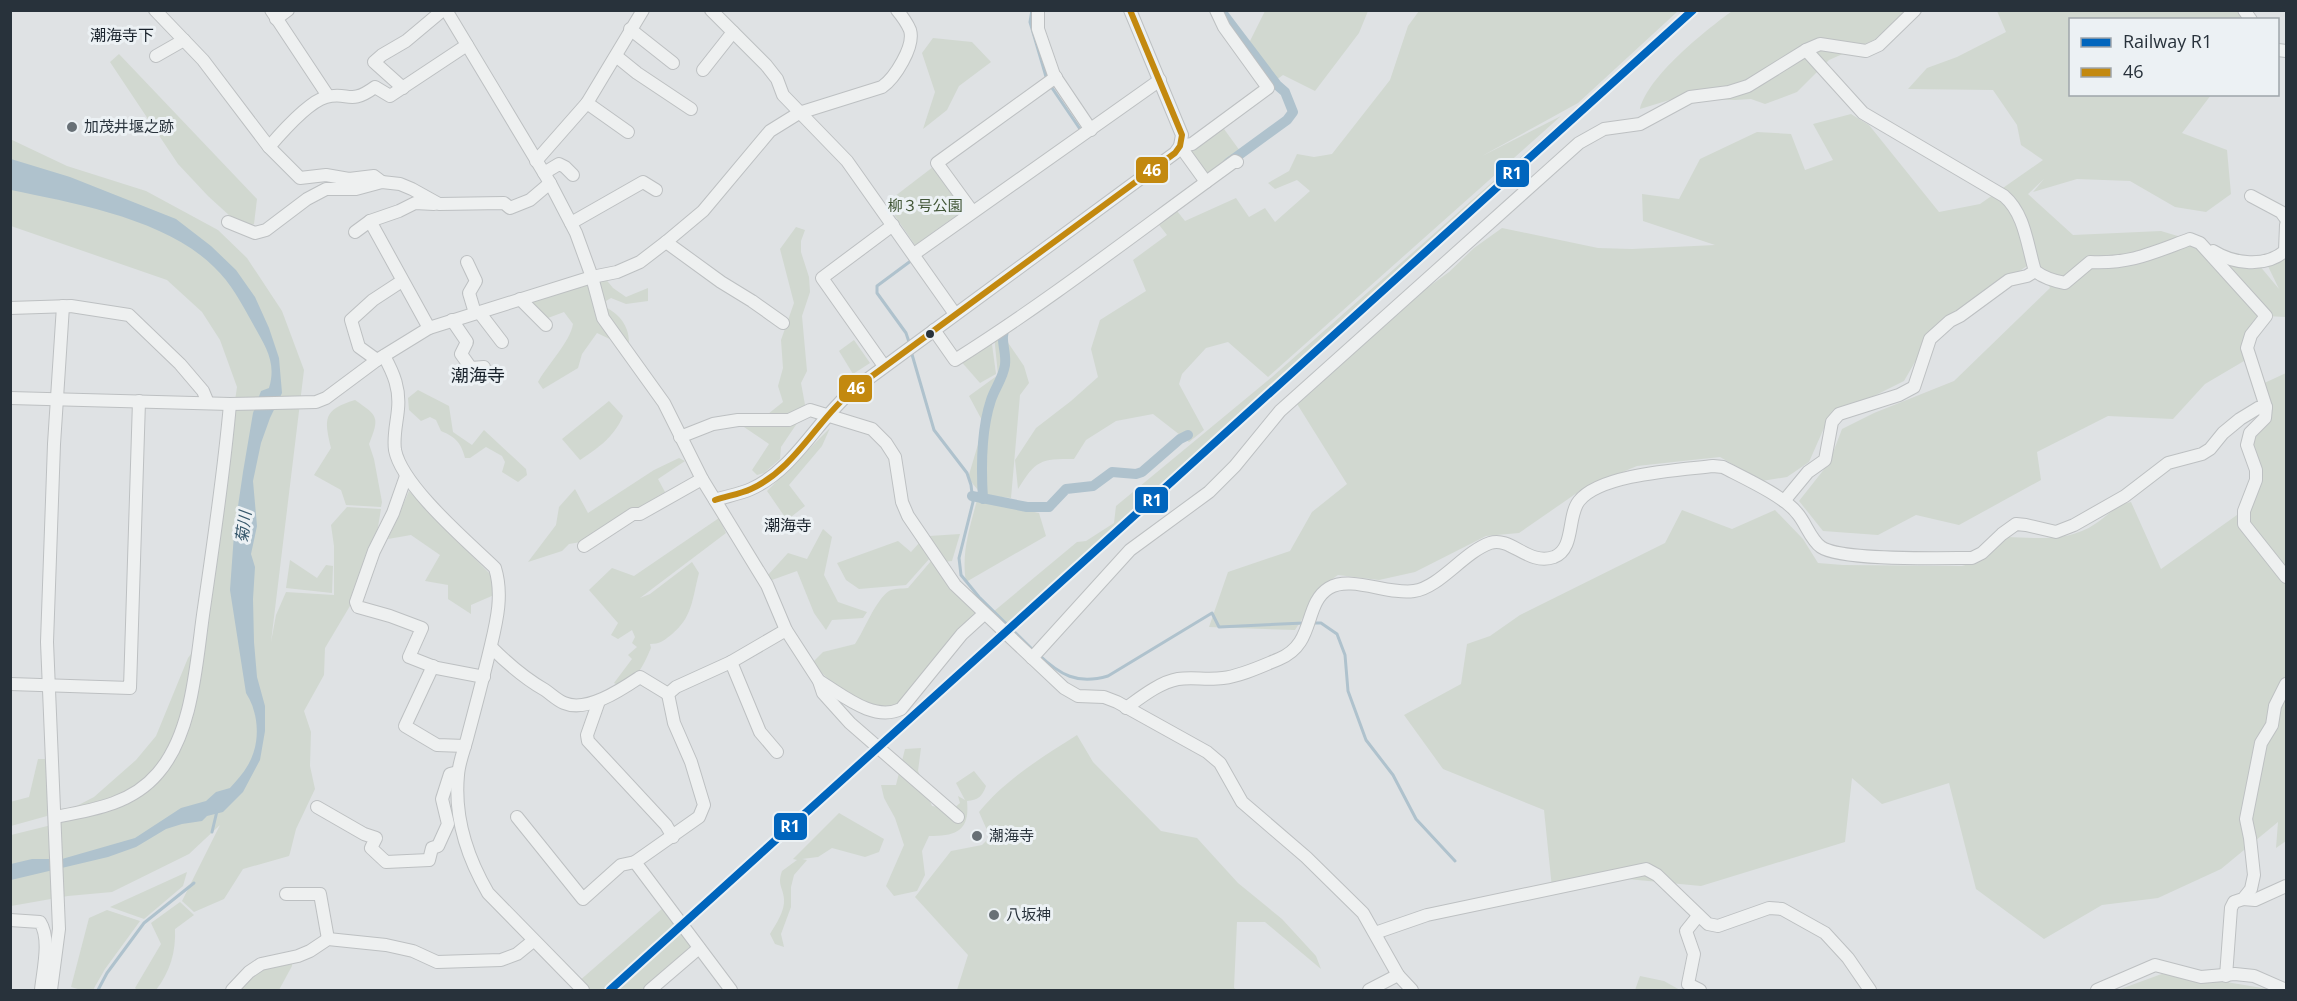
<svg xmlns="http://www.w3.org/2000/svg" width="2297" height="1001" font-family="'Open Sans','Noto Sans JP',sans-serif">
<rect width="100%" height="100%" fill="#dfe2e4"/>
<g fill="#d1d8d0">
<path d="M2241,10L2247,19L2070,20V94L2211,95L2182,133L2227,150L2231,194L2206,212L2175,207L2130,181L2077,179L2033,192L2044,179L2028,194L2073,235L2161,231L2254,259L2279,289L2265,260L2286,258V317L2266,316L2244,361L2205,384L2173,419L2108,416L2037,452L2041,480L1959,525L1916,515L1878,535L1823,531L1799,501L1829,463L1842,429L1874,413L1954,381L2050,288L2036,260L1934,329L1904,381L1828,419L1809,462L1787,477L1762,481L1720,457L1637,466L1584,488L1519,533L1486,536L1415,572L1379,580L1338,575L1325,584L1295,630L1209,627L1228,572L1290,551L1312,512L1347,484L1294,399L1376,325L1449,272L1474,248L1502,228L1598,248L1632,249L1715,245L1643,221L1642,194L1679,199L1700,159L1757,132L1791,134L1805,170L1833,160L1813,124L1851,114L1869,125L1939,212L1980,204L2043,160L2021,145L2017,125L1993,90L1908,89L1927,68L1957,57L2006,32L1997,11Z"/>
<path d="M1265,11H1368L1359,33L1315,91L1283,75L1272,83L1246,49Z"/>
<path d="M1419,11H1678L1578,103L1482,156L1561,116L1268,377L1228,342L1206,348L1182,374L1179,384L1204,430L1189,442L1153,414L1116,421L1086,440L1074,459C1040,459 1036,460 1018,489L1015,460L1036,428L1071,401L1098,377L1091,349L1100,320L1146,291L1133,260L1167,235L1156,221L1173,206L1185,221L1236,198L1249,217L1265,208L1275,222L1310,191L1297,180L1275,189L1268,183L1289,171L1297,154L1314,157L1332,154L1390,80L1408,26Z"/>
<path d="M1732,11H1907L1874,40L1829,60L1797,92L1765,104L1751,99L1735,100L1676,98L1640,109C1648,76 1705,31 1732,11Z"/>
<path d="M933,38L972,42L991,62L959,86L947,110L923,129L935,92L922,53Z"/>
<path d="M119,54L257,199L254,224L242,227L208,196L178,164L110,62Z"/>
<path d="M1576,108V111L1304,359L1006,624L993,612L1077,542L1086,541L1114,523L1116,506L1272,377Z"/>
<path d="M1224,129L1240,151L1205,176L1188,153Z"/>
<path d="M10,139L67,166L146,191L218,230L247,258L282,311L304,370L271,642L276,615L286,592L334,595V546L331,525L347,507L381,509L374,551L363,584L325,648L324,675L304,711L311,732L310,766L315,789L296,829L290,853L289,856L243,869L224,899L194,912L182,901L220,825L189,854L112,892L68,896L11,906V835L100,813L67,811L94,797L136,760L156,736L188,658L196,647L219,513L237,387L220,340L202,312L167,280L11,226Z"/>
<path d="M933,167L964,210L915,245L886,203Z"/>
<path d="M796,227L805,230L801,241V252L809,277L810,292L802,316L807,371L801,383L806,410L781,447L780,459L764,473L757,475L752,470L769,444L741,425L768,414L783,402L778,386L783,368L781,340L794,303L780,249Z"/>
<path d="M604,277L613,288L626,297L648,288V301L626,304L611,298L606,301L607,308C624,317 632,333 628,352L616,342L597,333L582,354L578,368L543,389L538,382C548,364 570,342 573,324L564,312L548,318L539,316L530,302Z"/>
<path d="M1000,331L1024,366L1029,383L1020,395L1011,498L982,495L968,478L984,424L969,396L998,375L994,335Z"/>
<path d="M991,337L996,374L980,383L959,359Z"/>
<path d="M854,340L870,363L853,374L839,351Z"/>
<path d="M2286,373V841L2276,848L2278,822L2221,869L2158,898L2102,905L2044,939L1976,889L1949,783L1882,804L1852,778L1845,842L1701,886L1585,875L1552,888L1544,810L1443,769L1404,715L1461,684L1467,644L1490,636L1520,615L1665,543L1682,510L1732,529L1775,510L1803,539L1818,563L1843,565L1962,566L1983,560L2006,537C2036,538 2069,542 2095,524C2108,516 2115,505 2131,502L2161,569L2244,510L2256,480L2248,449L2265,418L2260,385Z"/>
<path d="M418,390L449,406L453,432L472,445L484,430L526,469L527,475L518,482L502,472L505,462L502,456L486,447L470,458H465C461,443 456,437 441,431L436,420L430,417L421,421L409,410L408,398Z"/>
<path d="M355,400C378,416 380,417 369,444L374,459L382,502L381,507L346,505L341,490L314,475L331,448C324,418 323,410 355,400Z"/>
<path d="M609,401L623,416C614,437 598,448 580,460L562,439Z"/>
<path d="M830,428L822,446L789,485L805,506L787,520L767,491Z"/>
<path d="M679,458L685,461L658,479L665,492L581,542L569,544L562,551L528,562L556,525L559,507L575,489L588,513L654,470Z"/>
<path d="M409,491L490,574L494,595L471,605V614L448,599V585L425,581L440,555L411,535L388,539Z"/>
<path d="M977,500L1039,513L1046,536L966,582C961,553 970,527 977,500Z"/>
<path d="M719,518L726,533L640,598L650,594L692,562L699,573C692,599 693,617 671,635C663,641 660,644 650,644L651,648C642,668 640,674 621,687L614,683L632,659L628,655L637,647L632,643L635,637L632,630L618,639L611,635L618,623L589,590L612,568L634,576Z"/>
<path d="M823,529L832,537L824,575L838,602L867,612L863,618L832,620L826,630L814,613L797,571L772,580L768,575L788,553L807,559Z"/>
<path d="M960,534L952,561L944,562L929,536Z"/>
<path d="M898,541L911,552L920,542L930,558L906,585L859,589L846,580L837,563Z"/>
<path d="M290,560L317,578L326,565L333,566L332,593L286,588Z"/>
<path d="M931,561L948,583L976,611C961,630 913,700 895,708C869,719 828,680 812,663L823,652L855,644C865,629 875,601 889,591C894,588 902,589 908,588Z"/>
<path d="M1077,735L1093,762L1161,831L1197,838L1238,883L1282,919L1316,956L1321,969L1265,922H1237L1234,988L1237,990H957L968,955L915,897L951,851L982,845L990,837L979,812C1006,779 1041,758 1077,735Z"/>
<path d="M921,748L918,771L932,806L953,809L960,803L958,796L965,800L956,783L974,771L986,786C982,797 978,800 967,801C970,831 956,836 929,836L922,851L925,875L917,891L894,896L886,886L904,845L895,818L884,798L881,785H896L905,749Z"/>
<path d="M38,759H50L47,816L11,826L10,802L29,797Z"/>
<path d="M839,813L884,839L879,852L865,857L832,848L818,857L802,859L807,860L794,875L791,887V907L781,934L784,947L775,944L770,934C776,924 785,911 784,899C783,887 777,885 782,871L797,860L793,859Z"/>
<path d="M187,872L183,886L144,919L110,907Z"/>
<path d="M180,902L194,915L175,929C176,952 170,972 156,990H137L135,988L161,944L151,923Z"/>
<path d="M663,908L694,947L644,990H588L578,982Z"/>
<path d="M107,910L140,921L105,969L93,990H81L71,987L89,918Z"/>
<path d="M292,961V966L279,990H237L251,974Z"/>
<path d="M2167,972L2274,990H2118Z"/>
<path d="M1640,976L1664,981L1680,990H1635Z"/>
</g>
<path fill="#afc2cd" d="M11,159L70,177L176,219L211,246L236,270L255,297L269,328L279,358L282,393L270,418L261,443L253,481L257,526L251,554L255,567L253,599L254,642L257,677L265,706V731L260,760L243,792L223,812L207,816L202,821L182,824L166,829L136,847L108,857L11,880V864L32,859H62L135,838L181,808L206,801L216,792L230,788C236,781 243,774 248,765C261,743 259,713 246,693L230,590L234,534L243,472L253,413L261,391L269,388C277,362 265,346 253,324C242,304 231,283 214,267C166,219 74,203 11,190Z"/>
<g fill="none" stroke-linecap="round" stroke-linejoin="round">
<g stroke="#afc2cd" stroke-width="3">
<path d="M1032,10L1030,22L1047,80"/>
<path d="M1050,85L1082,132"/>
<path d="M910,345L906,333L877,293V286L912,260"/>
<path d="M911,351L934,430L967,473L971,485L973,502L959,558L961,575L979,597L1033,650"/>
<path d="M1314,623H1321L1337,634L1345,655L1348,691L1366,740L1393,775L1416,819L1455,861"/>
<path d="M1038,654C1060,675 1077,685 1108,676L1212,613L1219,627L1304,623"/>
<path d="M212,832L217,811"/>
<path d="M98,990L107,973L144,923L194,883"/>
</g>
<g stroke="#afc2cd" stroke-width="10">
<path d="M1221,11L1277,85L1285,92L1293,112L1287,120L1228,163"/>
<path d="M972,496L1027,507H1049L1066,489L1093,486L1112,472L1136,474L1142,472L1180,439L1188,435"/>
<path d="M983,499C981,468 981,430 991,400C995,388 1003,378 1005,365C1007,350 998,338 1007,324"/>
</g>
<g stroke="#bdc0c2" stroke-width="14">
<g id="minor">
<path d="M155,10L203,60L269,147L300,178L326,175L349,179L374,176L382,182"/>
<path d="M271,10L328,96"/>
<path d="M446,10L550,183L576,233L592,277L603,318L664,403L702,479L767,585L786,630L819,681L823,693L850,723L958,817"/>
<path d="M711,10L766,65L777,79L783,95L847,161L955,314"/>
<path d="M1038,10V29L1054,75L1091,130"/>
<path d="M2244,10L2251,20"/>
<path d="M276,19L288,10"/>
<path d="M630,29L673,63"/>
<path d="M1806,50L1863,113L2004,196C2025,214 2027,245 2035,271C2044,278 2054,281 2065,283L2090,262C2131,264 2152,253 2190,239L2200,243L2266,316L2251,335L2247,348L2266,407L2265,418L2250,433L2247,445L2256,470V480L2244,511V524L2286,577"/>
<path d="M2278,50L2286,51"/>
<path d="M156,56L184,40"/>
<path d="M616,56L637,73L691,109"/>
<path d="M703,70L733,32"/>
<path d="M403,88L374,62L382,55L406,41L443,10"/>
<path d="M587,103L628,132"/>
<path d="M269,147C281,133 308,102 326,97C349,91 349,106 375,87L390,96L467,45"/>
<path d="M536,161L587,103L643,10"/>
<path d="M544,173L559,164L565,167L573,175"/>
<path d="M1206,182L1180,146L1192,144L1268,88L1224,27L1216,10"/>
<path d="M2251,196L2281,212L2286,219"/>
<path d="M972,211L937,163L1056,77"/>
<path d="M228,222L255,233L266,230L307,199L326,189H356L382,182L400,184L412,189L439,204L504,203L510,208L530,200L550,183"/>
<path d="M571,223L643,182L656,190"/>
<path d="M355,232L370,221"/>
<path d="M666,242L721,282L752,301L783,323"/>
<path d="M2213,251C2234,264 2265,268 2285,251L2286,225"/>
<path d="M914,254L1160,80"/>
<path d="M467,262L476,281L469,293L475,313"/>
<path d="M520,299L546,325"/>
<path d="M10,308L71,306L129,315L180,364L203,391L208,403"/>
<path d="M479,312L502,342"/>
<path d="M452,320L467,342L461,354L471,368L484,367"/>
<path d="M429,328L370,221L399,211L415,203L434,204"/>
<path d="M934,330L955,360C1052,299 1142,228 1235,161L1237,162"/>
<path d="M384,356C394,374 400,389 398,409C397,422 393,436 395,450C402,486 467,541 495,568C503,594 497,620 491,645C484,675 476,705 468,735C465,748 459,761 458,775C454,817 467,857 488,893L583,990"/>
<path d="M377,360L359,347L351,320L373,300L402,281"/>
<path d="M884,366L822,278L893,225"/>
<path d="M10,398L230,404L316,402L326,398L377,360L429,328L592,277L617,272L640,262L666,242L703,211L770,131L799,113L882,87C895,78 915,46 910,30C907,23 902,16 897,10"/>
<path d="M680,437L713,424L738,420H789L810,410L872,429L886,443L895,457L902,502L908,516L955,585L1064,688L1078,696L1104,697L1117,702L1207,752L1220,763L1242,802L1306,857L1363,913L1398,975L1412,990"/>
<path d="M406,476L393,513L374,551L356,602L358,607L390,616L422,628L409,657L437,668L484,677"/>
<path d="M715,500C727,496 740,494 751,489C795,469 817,420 853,390L1175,153L1180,146L1182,135L1130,10"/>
<path d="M1784,501L1808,472L1825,460L1832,422L1839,414L1899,395L1914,387L1930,339L1950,321L1960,316L2009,280L2027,276L2035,271"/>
<path d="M584,546L633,514H640L702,479"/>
<path d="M491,647C508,664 524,678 545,690C551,694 557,700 564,703C587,713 622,689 640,677L668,694"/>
<path d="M1032,658L1130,550L1209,492L1235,466L1280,411L1579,143L1604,129L1640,124L1690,97L1729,92L1748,86L1806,50L1820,44L1866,51L1879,45L1915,10"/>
<path d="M731,662L760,732L777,752"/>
<path d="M433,666L405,726L437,745L465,746"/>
<path d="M819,681C843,695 873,722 901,709L962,634L984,614"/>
<path d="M10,684L130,688L139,401"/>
<path d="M599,701L587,735L588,741L666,825L673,837"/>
<path d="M1126,708C1140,698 1160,682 1178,679C1192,677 1208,680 1223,678C1241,676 1262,666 1279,659C1316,644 1303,604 1329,588C1351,575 1388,595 1414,591C1439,588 1464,552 1490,543C1511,536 1528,566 1554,557C1575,549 1567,516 1579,501C1600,474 1679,470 1713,466L1723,467C1742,477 1784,496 1797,513C1806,523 1810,539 1821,547C1841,561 1943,558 1972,558L1982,553L2002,534L2016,524L2026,525L2056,532L2074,525L2125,496L2168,463L2202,454L2210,449L2223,433L2240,419L2258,408L2266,407"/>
<path d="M317,807L364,834L376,838L371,848L386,862L429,860L432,848L438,846L448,824L442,799L450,774L458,772"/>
<path d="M55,817C93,810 132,804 158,773C194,731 196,661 204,608C214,539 224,473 230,404"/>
<path d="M517,817L583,899L621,865L635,862"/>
<path d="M286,894H320L328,939"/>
<path d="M2243,899L2255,900L2286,886"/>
<path d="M1698,916L1686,931L1694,954L1688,984L1700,990"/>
<path d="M10,920L40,922C51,939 43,970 41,990"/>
<path d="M1375,933L1427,915L1646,869L1657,875L1708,924L1718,926L1769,908L1782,909L1825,933L1848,958L1870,990"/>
<path d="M2226,976L2231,908L2234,902L2243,899L2251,889L2254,875L2250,838L2246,819L2261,743L2272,725L2275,706L2286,684"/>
<path d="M51,990L59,929L47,642L54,444L63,306"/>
<path d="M232,990L249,972L261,964L298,956L310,951L328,939L386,945L413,951L437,962L501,960L517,954L533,941"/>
<path d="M650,990L699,948"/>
<path d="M731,990L635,862L699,817L704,805L691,762L674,723L668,694L676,687L731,662L786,630"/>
<path d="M1369,990L1398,975"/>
<path d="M2097,990L2155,965L2201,977L2235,974L2254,976L2286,990"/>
</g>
</g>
<use href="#minor" stroke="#eef0f0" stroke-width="12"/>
<g stroke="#ecf1f4" stroke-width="10">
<path id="bus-1" d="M715,500C727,496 740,494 751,489C795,469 817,420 853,390L1175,153L1180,146L1182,135L1130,10"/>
</g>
<use href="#bus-1" stroke="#c3890f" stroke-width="6"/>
<g stroke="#ecf1f4" stroke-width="12">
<path id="rail-1" d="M610,990L1693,10"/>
</g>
<use href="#rail-1" stroke="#0065bd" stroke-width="8"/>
</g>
<g fill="#687076" stroke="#ecf1f4" stroke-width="2">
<circle cx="72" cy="127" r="6"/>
<circle cx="977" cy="836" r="6"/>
<circle cx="994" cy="915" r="6"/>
</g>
<circle fill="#28323b" stroke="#ecf1f4" stroke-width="2" cx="930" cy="334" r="5"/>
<g text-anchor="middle" stroke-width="6" stroke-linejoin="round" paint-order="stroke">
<g font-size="15" fill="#28323b" stroke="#ecf1f4" text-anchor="start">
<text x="84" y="132">加茂井堰之跡</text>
<text x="989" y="841">潮海寺</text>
<text x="1006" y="920">八坂神</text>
</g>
<g font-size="15" fill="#415636" stroke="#ecf1f4">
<text x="925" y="211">柳３号公園</text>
</g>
<g font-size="16" fill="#1a232c" stroke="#ecf1f4">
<text x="122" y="41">潮海寺下</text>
<text x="788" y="531">潮海寺</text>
</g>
<g font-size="16" font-style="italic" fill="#36576b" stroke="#ecf1f4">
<text transform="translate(243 527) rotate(-83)" y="6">菊川</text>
</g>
<g font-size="18" fill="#1a232c" stroke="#ecf1f4">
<text x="478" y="382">潮海寺</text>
</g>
</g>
<g stroke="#ecf1f4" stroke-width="2">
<rect x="1135" y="156" width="34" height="28" rx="6" fill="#c3890f"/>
<rect x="1495" y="159" width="35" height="29" rx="6" fill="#0065bd"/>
<rect x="838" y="374" width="35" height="29" rx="6" fill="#c3890f"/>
<rect x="1134" y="486" width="35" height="28" rx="6" fill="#0065bd"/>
<rect x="773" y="812" width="35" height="29" rx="6" fill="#0065bd"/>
</g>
<g font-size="16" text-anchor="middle" font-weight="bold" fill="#fff">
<text x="1152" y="176">46</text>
<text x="1512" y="179">R1</text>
<text x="856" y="394">46</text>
<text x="1152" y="506">R1</text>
<text x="790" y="832">R1</text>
</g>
<rect width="2297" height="1001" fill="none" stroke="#28323b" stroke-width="24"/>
<rect x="2069" y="18" width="210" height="78" fill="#ecf1f4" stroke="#9ea5aa" stroke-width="1.5"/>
<rect x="2081" y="38" width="30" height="9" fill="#0065bd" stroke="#9ea5aa" stroke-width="1.5"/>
<text x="2123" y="48" font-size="18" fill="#28323b">Railway R1</text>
<rect x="2081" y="68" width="30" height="9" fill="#c3890f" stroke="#9ea5aa" stroke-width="1.5"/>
<text x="2123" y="78" font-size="18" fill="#28323b">46</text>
</svg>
